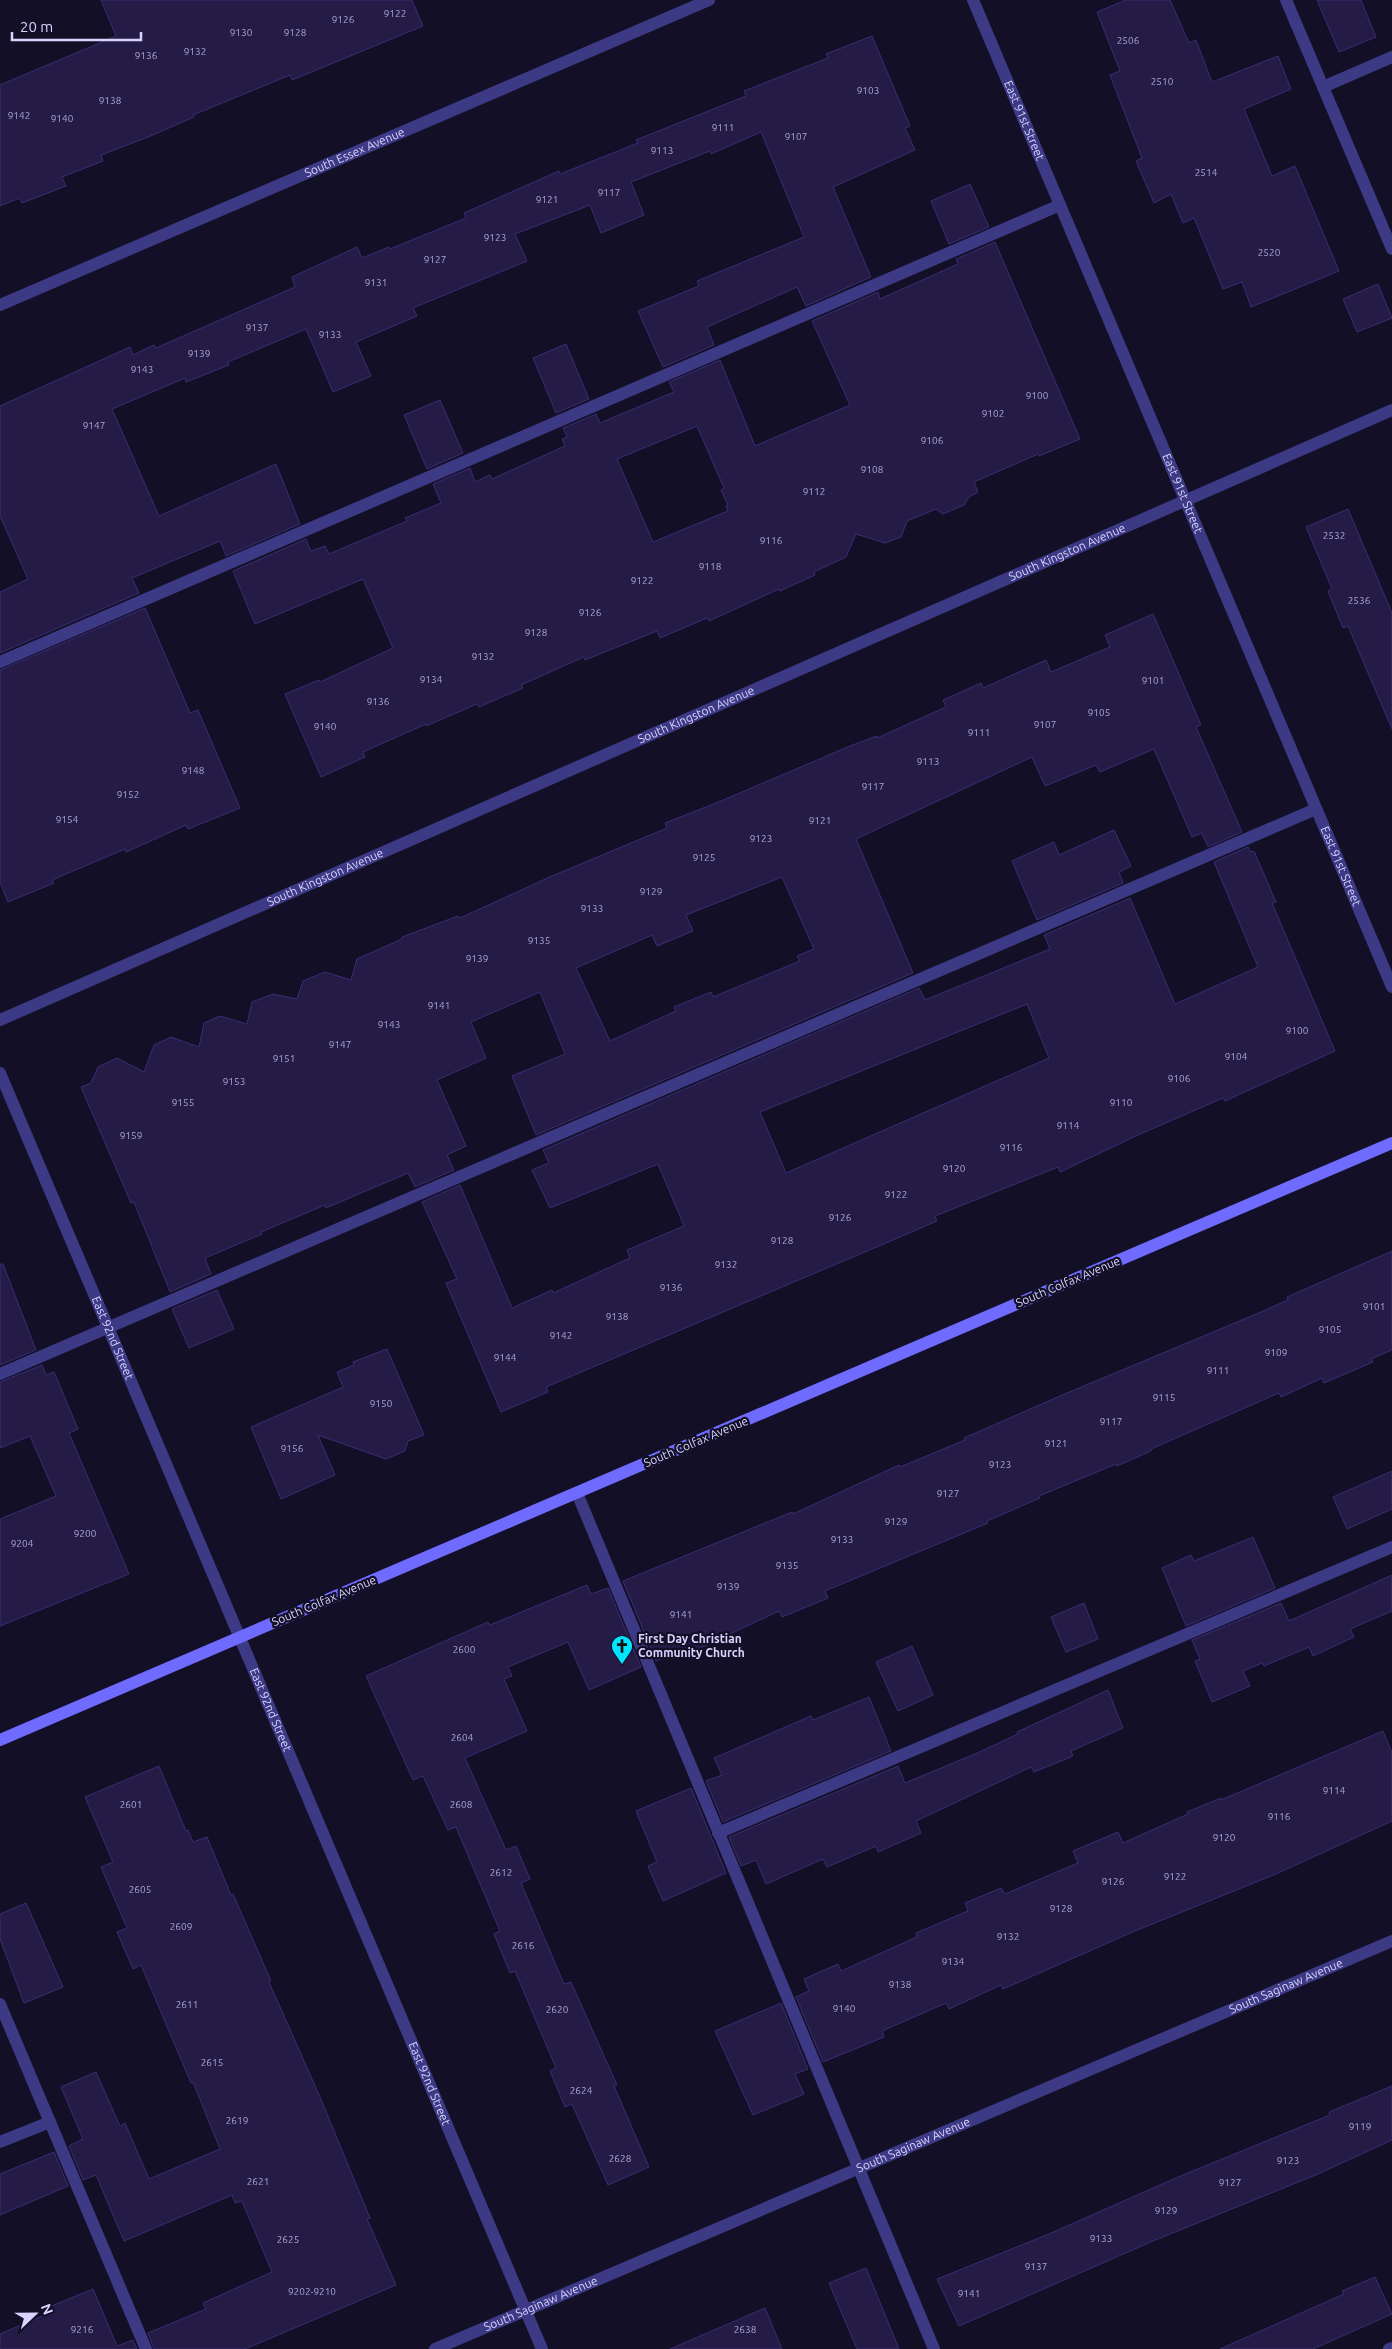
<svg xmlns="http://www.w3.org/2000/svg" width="1392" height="2349" font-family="Ubuntu,sans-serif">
<rect width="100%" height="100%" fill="#130f26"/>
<g fill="#241b47" stroke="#3b2d73" fill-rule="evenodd">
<path d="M101,0H412L423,26L292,80L290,75L193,115L194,117L148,137L101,155L103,161L62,177L66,186L22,203L20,198L0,206V85L116,36Z"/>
<path d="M1126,0H1170L1189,43L1196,40L1212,82L1278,56L1291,89L1244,109L1272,176L1295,166L1339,271L1251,307L1242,282L1223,289L1194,218L1183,223L1171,194L1154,203L1136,161L1142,158L1110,75L1120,71L1097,12Z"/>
<path d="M1317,0H1361L1376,37L1339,52Z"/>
<path d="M872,36L910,126L905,128L915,150L833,187L871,277L806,306L797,287L707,327L714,345L663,367L638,311L699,286L697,281L804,237L761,132L711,154L710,151L631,182L644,215L601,233L590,205L515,234L527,261L413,308L417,316L356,342L371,376L333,392L306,329L228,362L229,365L186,382L185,378L112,409L159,516L276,464L300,524L226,556L220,541L132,578L139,593L0,653V592L28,579L0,516V406L130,347L133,355L154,345L156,348L295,287L292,277L357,247L362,258L389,247L390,249L466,218L464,213L559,171L560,174L638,143L636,140L746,96L744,91L828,58L826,54Z"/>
<path d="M970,184L989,227L949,244L931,201Z"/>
<path d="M995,242L1080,439L1039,456L1038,454L974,482L978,492L969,497L964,505L943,514L936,509L907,521L901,537L885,543L856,534L846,557L814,572L815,575L780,591L779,589L709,621L707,618L660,638L657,631L585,660L584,657L521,685L523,688L479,707L477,704L426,726V724L363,752L365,757L321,777L285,694L319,680L320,682L393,648L363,579L255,624L233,571L306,539L311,551L325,546L329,554L407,521L405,518L441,503L433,484L470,468L475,482L490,475L492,479L565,446L562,439L567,437L563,428L596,414L600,423L674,392L669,382L720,360L755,446L850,405L812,321L878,292L880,299L958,264L956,259ZM697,426L724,488L721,490L728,505L726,506L728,511L653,542L617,459Z"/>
<path d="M1378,284L1392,318L1357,332L1343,299Z"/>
<path d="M566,344L589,399L556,413L533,358Z"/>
<path d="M440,400L463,453L427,469L404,415Z"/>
<path d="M1348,509L1392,613V729L1348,626L1343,628L1328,591L1332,589L1306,527Z"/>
<path d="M145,608L190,713L198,710L240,808L188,829L186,825L126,852L125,849L52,880L54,883L8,902L0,882V670Z"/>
<path d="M1153,614L1201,725L1196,727L1242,832L1208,847L1202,833L1192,837L1154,749L1100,772L1096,765L1045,786L1032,757L856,839L913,973L536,1135L512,1076L565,1054L540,992L471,1022L486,1058L437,1080L466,1146L447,1155L454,1170L415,1187L408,1173L326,1208L325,1205L261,1232L262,1234L205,1258L211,1274L170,1292L134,1202L131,1203L81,1087L91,1083L98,1067L117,1058L144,1072L154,1045L171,1037L199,1047L204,1023L220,1016L247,1024L252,1002L273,994L297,999L303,981L325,972L351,980L357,959L402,939V937L458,916L460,918L552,876L667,828L665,823L721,801L850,746L877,736V738L946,707L943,700L981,683L983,688L1046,660L1051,672L1110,647L1105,635ZM782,877L814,949L797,956L800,961L713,997L711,992L674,1007L676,1011L610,1041L576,968L652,935L657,946L693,931L686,915Z"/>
<path d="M1114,830L1131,866L1119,872L1123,883L1037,920L1012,861L1054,842L1059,855Z"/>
<path d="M1248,847L1251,852L1254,851L1276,902L1272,903L1335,1051L1225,1101L1223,1098L1138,1135L1060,1172L1058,1167L935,1216L937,1221L886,1243L546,1387L548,1392L501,1412L446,1283L457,1279L422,1202L460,1185L512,1308L552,1290L553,1293L630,1258L627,1250L684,1226L658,1164L550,1208L532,1170L549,1163L543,1150L919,988L925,1000L1050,949L1044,935L1130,898L1175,1004L1258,967L1214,862ZM1027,1004L1049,1058L786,1173L760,1112Z"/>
<path d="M1392,1251V1350L1371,1359L1373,1362L1324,1383L1322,1378L1281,1397L1279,1393L1151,1449V1451L1117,1466L1116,1464L1039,1496L1040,1498L987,1521L988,1523L825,1591L828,1598L782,1617L779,1611L677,1659L674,1653L656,1661L623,1581L792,1512L793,1514L899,1465L900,1467L965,1440L964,1438L1060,1396L1254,1315L1288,1300L1287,1297Z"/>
<path d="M0,1264H3L36,1350L0,1365Z"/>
<path d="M217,1290L234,1329L189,1348L172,1309Z"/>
<path d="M387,1349L424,1435L408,1441L405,1451L386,1459L318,1435L335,1475L281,1499L251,1427L343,1387L337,1372L354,1365L353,1362Z"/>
<path d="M42,1365L46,1375L54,1372L78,1429L69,1433L129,1574L0,1626V1519L56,1496L30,1436L0,1448V1382Z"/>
<path d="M1392,1471V1509L1347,1529L1333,1497Z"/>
<path d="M1253,1537L1275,1588L1186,1626L1162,1568L1191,1555L1194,1561Z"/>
<path d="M1392,1575V1611L1350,1629L1354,1637L1313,1656L1309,1647L1264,1666L1262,1663L1243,1671L1250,1686L1212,1702L1195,1661L1200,1659L1192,1640L1281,1603L1289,1621Z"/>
<path d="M587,1585L591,1594L608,1588L641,1667L589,1690L568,1642L508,1667L512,1676L504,1679L527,1731L465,1758L506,1850L516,1846L530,1879L521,1883L564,1984L571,1982L617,2085L614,2086L649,2167L608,2185L572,2104L565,2107L550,2071L556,2068L515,1971L510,1973L494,1934L500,1931L456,1827L448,1830L423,1776L413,1780L366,1676L488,1622L490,1625Z"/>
<path d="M1084,1603L1098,1639L1066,1652L1051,1617Z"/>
<path d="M912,1646L933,1695L898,1711L876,1662Z"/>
<path d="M1108,1690L1123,1728L1071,1751L1073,1756L1034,1772L1031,1767L916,1821L921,1833L878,1852L876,1846L827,1867L823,1859L766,1884L756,1860L741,1866L729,1837L898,1766L905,1783L975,1754L1018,1734L1017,1732Z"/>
<path d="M869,1697L891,1751L723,1822L706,1781L722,1775L714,1758L811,1716L813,1720Z"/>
<path d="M1383,1731L1392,1753V1821L1276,1874L1135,1931L1003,1989L1001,1985L949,2009L946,2003L882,2031L884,2037L823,2062L796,1997L809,1991L804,1979L838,1964L841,1971L917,1937L916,1933L968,1911L965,1903L1001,1888L1005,1894L1078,1863L1073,1851L1118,1832L1123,1843L1188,1814L1187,1812L1221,1798V1800Z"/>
<path d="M159,1766L186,1831L188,1830L193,1842L207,1837L231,1895L233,1894L271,1981L269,1982L320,2097L370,2218L367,2219L396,2285L245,2349H154L148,2333L206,2309L203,2303L272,2272L242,2201L235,2203L232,2195L124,2241L96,2175L83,2180L69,2146L83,2139L61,2087L96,2072L120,2126L125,2123L149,2179L220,2149L193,2082L191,2083L141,1965L133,1969L117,1932L127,1928L101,1867L113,1862L85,1797Z"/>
<path d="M691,1788L726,1873L663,1901L648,1866L657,1862L636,1811Z"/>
<path d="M26,1903L63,1987L24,2003L0,1939V1914Z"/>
<path d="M781,2003L808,2069L795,2074L804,2094L753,2115L715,2031Z"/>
<path d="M1392,2086V2140L1318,2174L1153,2241L959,2326L937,2279L1049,2234L1178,2177L1330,2115L1329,2112Z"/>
<path d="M54,2152L68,2186L0,2215V2174Z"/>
<path d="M866,2268L899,2349H857L829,2283Z"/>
<path d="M1375,2277L1392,2314L1313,2349H1220L1344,2294L1342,2291Z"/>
<path d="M93,2289L117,2346L133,2340L137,2349H0V2334L49,2313L47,2308Z"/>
<path d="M765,2308L782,2349H670Z"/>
</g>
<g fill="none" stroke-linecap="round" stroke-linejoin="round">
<g stroke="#3d3a85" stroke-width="12">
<path d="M1286,0L1392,249"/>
<path d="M1323,87L1392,57"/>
<path d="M0,662L1060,205"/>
<path d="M0,1374L1316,809"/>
<path d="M577,1493L934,2349"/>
<path d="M718,1833L1392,1547"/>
<path d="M0,2004L146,2349"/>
<path d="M0,2142L50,2122"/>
<path d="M1389,2349L1392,2348"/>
</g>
<g stroke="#3d3a85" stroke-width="12">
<path id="s1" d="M973,0L1392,987"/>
<path id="s2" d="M0,305L709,0"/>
<path id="s3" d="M0,1020L1392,410"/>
<path id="s4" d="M0,1073L542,2349"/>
<path id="s5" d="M435,2349L1392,1941"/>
</g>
<path stroke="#6f6bff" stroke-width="12" d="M0,1740L1392,1143"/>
</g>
<defs>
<g id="church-pin" transform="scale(1.125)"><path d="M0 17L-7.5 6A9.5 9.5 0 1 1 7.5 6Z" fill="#00e5ff" stroke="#130f26"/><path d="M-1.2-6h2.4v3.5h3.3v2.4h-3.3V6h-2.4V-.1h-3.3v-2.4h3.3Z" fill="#111"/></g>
</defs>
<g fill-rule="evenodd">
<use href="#church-pin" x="622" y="1646"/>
</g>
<g text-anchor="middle" stroke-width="4.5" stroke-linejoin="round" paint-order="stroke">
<g font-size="10" fill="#aca6d1">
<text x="395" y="17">9122</text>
<text x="343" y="23">9126</text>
<text x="241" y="36">9130</text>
<text x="295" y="36">9128</text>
<text x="1128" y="44">2506</text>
<text x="195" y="55">9132</text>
<text x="146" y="59">9136</text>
<text x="1162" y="85">2510</text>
<text x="868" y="94">9103</text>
<text x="110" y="104">9138</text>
<text x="19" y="119">9142</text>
<text x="62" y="122">9140</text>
<text x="723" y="131">9111</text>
<text x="796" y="140">9107</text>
<text x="662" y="154">9113</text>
<text x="1206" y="176">2514</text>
<text x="609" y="196">9117</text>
<text x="547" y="203">9121</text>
<text x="495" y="241">9123</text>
<text x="1269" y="256">2520</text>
<text x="435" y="263">9127</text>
<text x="376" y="286">9131</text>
<text x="257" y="331">9137</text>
<text x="330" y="338">9133</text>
<text x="199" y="357">9139</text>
<text x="142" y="373">9143</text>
<text x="1037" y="399">9100</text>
<text x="993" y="417">9102</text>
<text x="94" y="429">9147</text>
<text x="932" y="444">9106</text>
<text x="872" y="473">9108</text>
<text x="814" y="495">9112</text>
<text x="1334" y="539">2532</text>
<text x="771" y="544">9116</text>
<text x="710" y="570">9118</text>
<text x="642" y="584">9122</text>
<text x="1359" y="604">2536</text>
<text x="590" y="616">9126</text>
<text x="536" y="636">9128</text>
<text x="483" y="660">9132</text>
<text x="431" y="683">9134</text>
<text x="1153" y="684">9101</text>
<text x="378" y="705">9136</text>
<text x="1099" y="716">9105</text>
<text x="1045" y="728">9107</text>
<text x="325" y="730">9140</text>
<text x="979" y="736">9111</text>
<text x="928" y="765">9113</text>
<text x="193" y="774">9148</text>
<text x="873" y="790">9117</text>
<text x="128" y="798">9152</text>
<text x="67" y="823">9154</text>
<text x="820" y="824">9121</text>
<text x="761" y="842">9123</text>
<text x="704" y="861">9125</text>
<text x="651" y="895">9129</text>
<text x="592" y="912">9133</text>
<text x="539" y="944">9135</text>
<text x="477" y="962">9139</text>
<text x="439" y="1009">9141</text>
<text x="389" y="1028">9143</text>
<text x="1297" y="1034">9100</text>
<text x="340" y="1048">9147</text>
<text x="1236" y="1060">9104</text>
<text x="284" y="1062">9151</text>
<text x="1179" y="1082">9106</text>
<text x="234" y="1085">9153</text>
<text x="183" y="1106">9155</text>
<text x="1121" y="1106">9110</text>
<text x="1068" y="1129">9114</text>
<text x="131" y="1139">9159</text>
<text x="1011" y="1151">9116</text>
<text x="954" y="1172">9120</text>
<text x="896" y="1198">9122</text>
<text x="840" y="1221">9126</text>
<text x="782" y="1244">9128</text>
<text x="726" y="1268">9132</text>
<text x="671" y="1291">9136</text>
<text x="1374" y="1310">9101</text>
<text x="617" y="1320">9138</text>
<text x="1330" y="1333">9105</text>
<text x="561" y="1339">9142</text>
<text x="1276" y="1356">9109</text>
<text x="505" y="1361">9144</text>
<text x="1218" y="1374">9111</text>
<text x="1164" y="1401">9115</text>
<text x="381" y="1407">9150</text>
<text x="1111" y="1425">9117</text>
<text x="1056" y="1447">9121</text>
<text x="292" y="1452">9156</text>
<text x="1000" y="1468">9123</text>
<text x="948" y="1497">9127</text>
<text x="896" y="1525">9129</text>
<text x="85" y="1537">9200</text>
<text x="842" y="1543">9133</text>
<text x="22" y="1547">9204</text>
<text x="787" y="1569">9135</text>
<text x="728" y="1590">9139</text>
<text x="681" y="1618">9141</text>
<text x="464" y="1653">2600</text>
<text x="462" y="1741">2604</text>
<text x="1334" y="1794">9114</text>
<text x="131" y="1808">2601</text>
<text x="461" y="1808">2608</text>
<text x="1279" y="1820">9116</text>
<text x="1224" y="1841">9120</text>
<text x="501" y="1876">2612</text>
<text x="1175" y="1880">9122</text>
<text x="1113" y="1885">9126</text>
<text x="140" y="1893">2605</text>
<text x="1061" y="1912">9128</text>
<text x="181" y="1930">2609</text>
<text x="1008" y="1940">9132</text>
<text x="523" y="1949">2616</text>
<text x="953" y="1965">9134</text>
<text x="900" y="1988">9138</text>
<text x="187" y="2008">2611</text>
<text x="844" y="2012">9140</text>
<text x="557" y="2013">2620</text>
<text x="212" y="2066">2615</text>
<text x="581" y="2094">2624</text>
<text x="237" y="2124">2619</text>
<text x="1360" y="2130">9119</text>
<text x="620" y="2162">2628</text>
<text x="1288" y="2164">9123</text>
<text x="258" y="2185">2621</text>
<text x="1230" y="2186">9127</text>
<text x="1166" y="2214">9129</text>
<text x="1101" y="2242">9133</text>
<text x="288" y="2243">2625</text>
<text x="1036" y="2270">9137</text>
<text x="312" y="2295">9202-9210</text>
<text x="969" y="2297">9141</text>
<text x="82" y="2333">9216</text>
<text x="745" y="2333">2638</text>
</g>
<g font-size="12" fill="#d9d4ff" stroke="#130f26">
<text dy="4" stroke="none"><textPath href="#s1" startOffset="131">East 91st Street</textPath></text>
<text dy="4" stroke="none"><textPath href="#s2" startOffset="386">South Essex Avenue</textPath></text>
<text dy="4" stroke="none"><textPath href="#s1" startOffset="536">East 91st Street</textPath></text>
<text dy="4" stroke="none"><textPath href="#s3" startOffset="1165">South Kingston Avenue</textPath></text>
<text dy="4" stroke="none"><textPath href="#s3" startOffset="760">South Kingston Avenue</textPath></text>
<text dy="4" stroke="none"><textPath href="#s1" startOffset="941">East 91st Street</textPath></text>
<text dy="4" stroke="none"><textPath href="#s3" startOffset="355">South Kingston Avenue</textPath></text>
<text transform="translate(1068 1282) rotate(-23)" y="4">South Colfax Avenue</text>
<text dy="4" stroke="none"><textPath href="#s4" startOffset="288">East 92nd Street</textPath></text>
<text transform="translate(696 1442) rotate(-23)" y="4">South Colfax Avenue</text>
<text transform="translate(324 1601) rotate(-23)" y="4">South Colfax Avenue</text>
<text dy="4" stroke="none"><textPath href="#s4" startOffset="692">East 92nd Street</textPath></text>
<text dy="4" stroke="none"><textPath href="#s5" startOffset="925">South Saginaw Avenue</textPath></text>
<text dy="4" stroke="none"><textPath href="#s4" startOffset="1098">East 92nd Street</textPath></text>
<text dy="4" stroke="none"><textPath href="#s5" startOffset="520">South Saginaw Avenue</textPath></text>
<text dy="4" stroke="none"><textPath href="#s5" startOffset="115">South Saginaw Avenue</textPath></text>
</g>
<g font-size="12" font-weight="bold" fill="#d9d4ff" stroke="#130f26" text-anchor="start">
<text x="638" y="1643">First Day Christian<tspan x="638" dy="14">Community Church</tspan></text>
</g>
</g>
<g transform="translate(35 2314) rotate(68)" stroke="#130f26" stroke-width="4" paint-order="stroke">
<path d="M0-4L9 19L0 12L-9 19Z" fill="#d9d4ff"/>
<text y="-8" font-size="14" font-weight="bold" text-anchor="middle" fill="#d9d4ff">N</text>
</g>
<path d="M12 32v8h129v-8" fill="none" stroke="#d9d4ff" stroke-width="2.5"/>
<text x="20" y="32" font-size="15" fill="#d9d4ff" stroke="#130f26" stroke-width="4" paint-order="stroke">20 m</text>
</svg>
